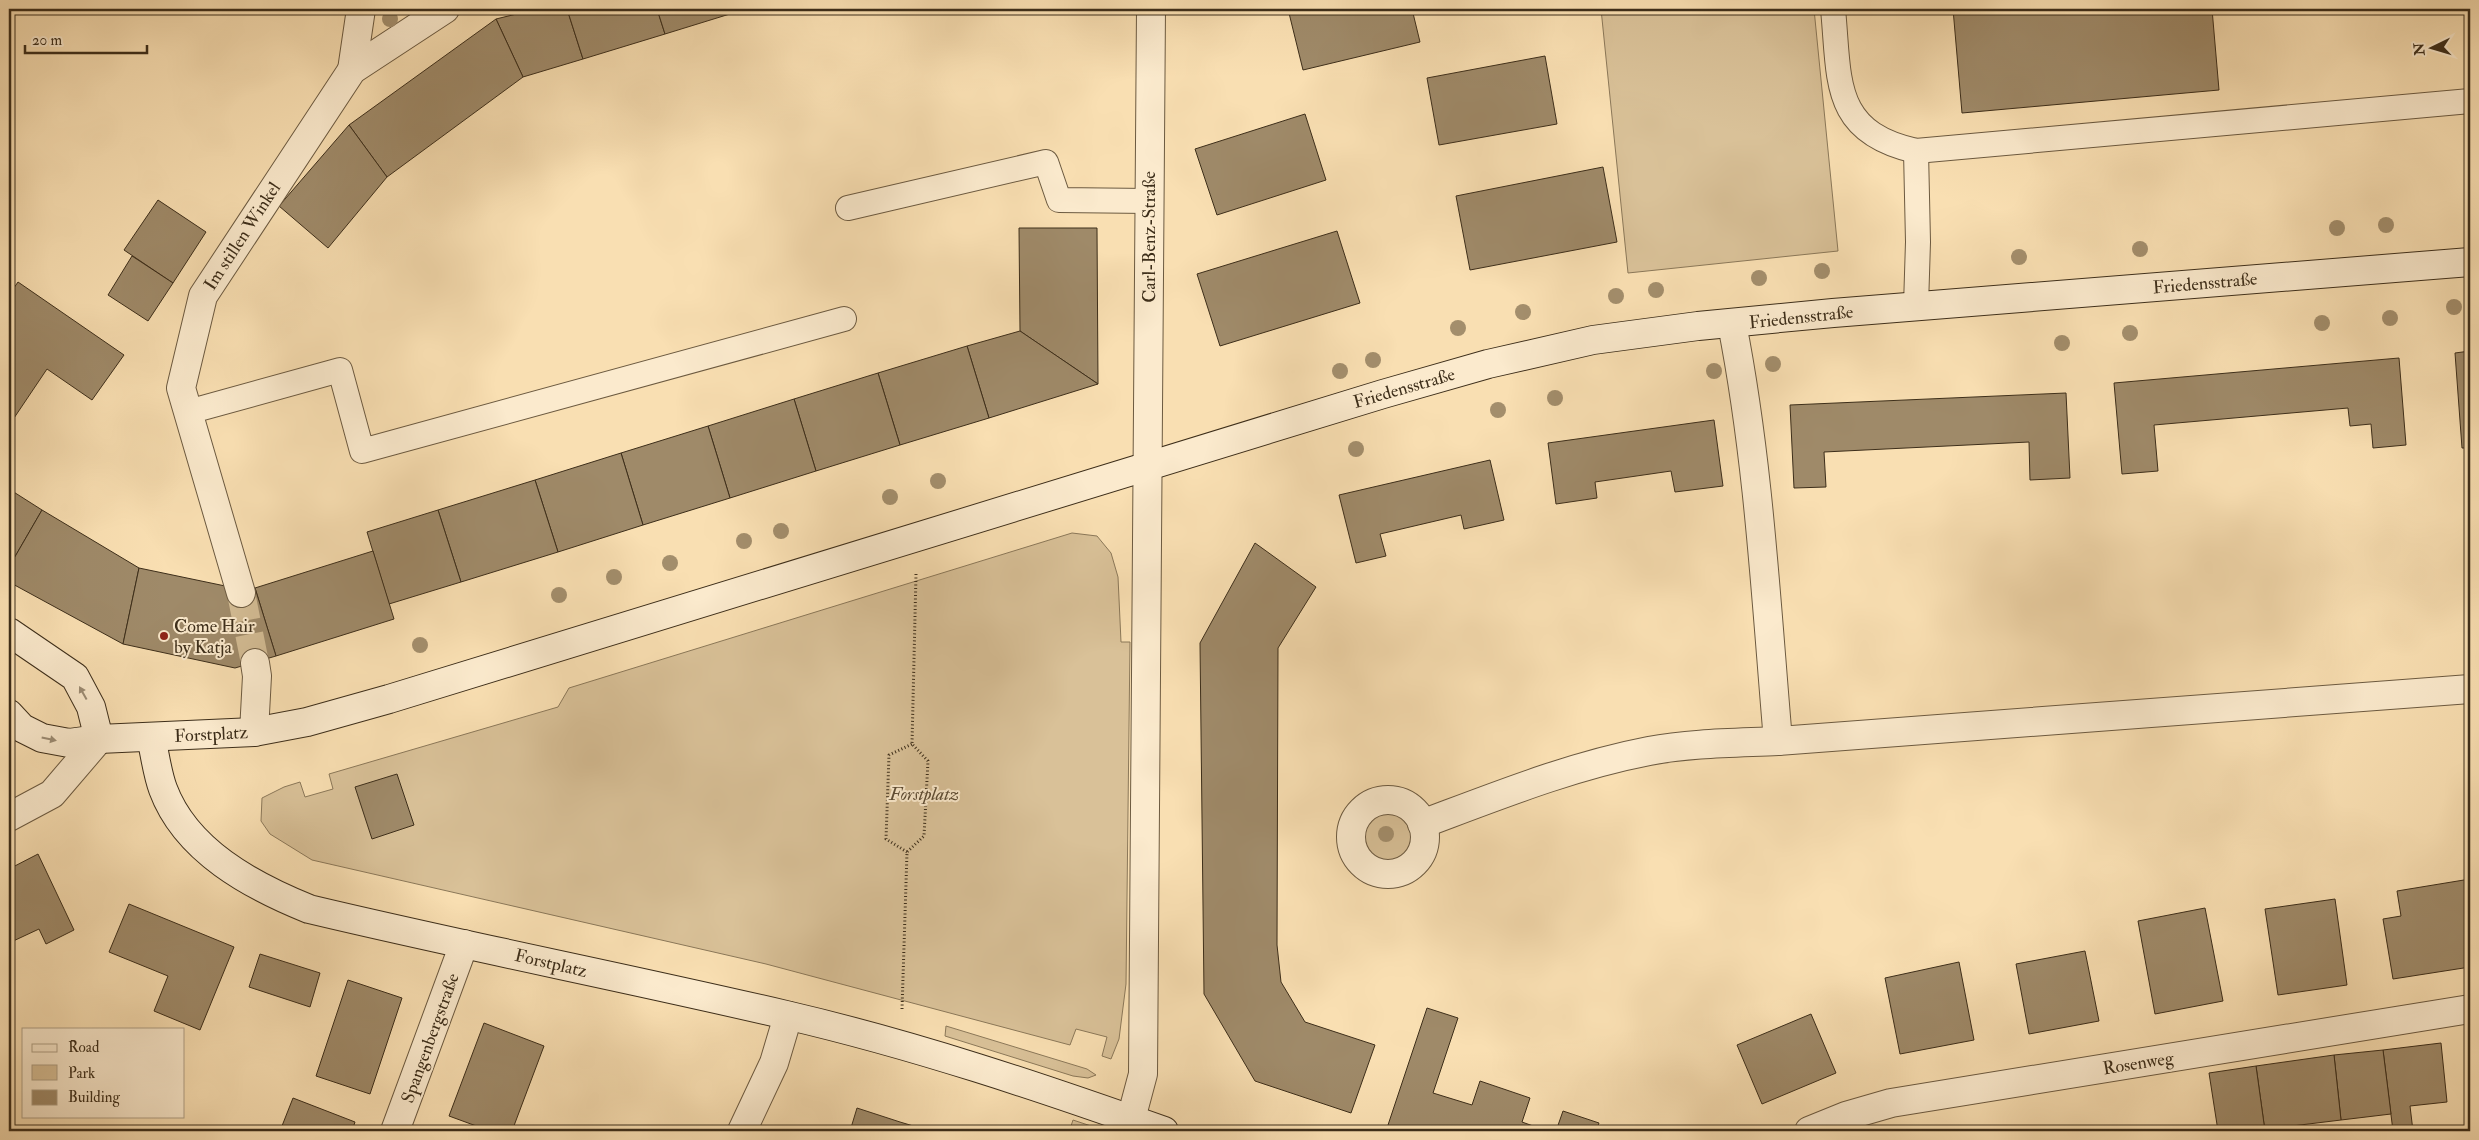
<svg xmlns="http://www.w3.org/2000/svg" width="2479" height="1140" font-family="'IM FELL Double Pica',serif">
<rect width="100%" height="100%" fill="#f9dfb2"/>
<filter id="stains"><feTurbulence type="fractalNoise" baseFrequency=".004" numOctaves="4"/><feColorMatrix values="0 0 0 0 .2 0 0 0 0 .09 0 0 0 0 .02 0 0 0 .5 -.17"/></filter>
<radialGradient id="worn" r=".72"><stop offset=".6" stop-color="#630" stop-opacity="0"/><stop offset="1" stop-color="#630" stop-opacity=".3"/></radialGradient>
<g fill="#d9c198" stroke="#8b7859">
<path d="M1601,9H1814L1838,251L1628,273Z"/>
<path d="M1072,533L1097,536L1111,553L1118,577L1121,642H1130L1126,984L1119,1039L1111,1059L1102,1056L1107,1037L1076,1029L1070,1045L766,964L312,860L270,834L261,821L262,798L284,787L300,782L305,797L333,789L329,774L558,707L569,688Z"/>
<circle cx="1387" cy="837" r="29"/>
<path d="M946,1026L1087,1069L1096,1075L1088,1078L1073,1076L945,1036Z"/>
<path d="M1073,1120L1106,1131H1087L1071,1126Z"/>
</g>
<g fill="#9f8a69" stroke="#3d2e1a">
<path d="M537,9H567L583,59L523,77L496,19Z"/>
<path d="M567,9H657L665,34L583,59Z"/>
<path d="M657,9H746L665,34Z"/>
<path d="M1288,9H1412L1420,42L1303,70Z"/>
<path d="M1953,9H2212L2219,90L1962,113Z"/>
<path d="M496,19L523,77L387,177L349,125Z"/>
<path d="M1545,56L1557,124L1439,145L1427,78Z"/>
<path d="M1305,114L1326,180L1217,215L1195,149Z"/>
<path d="M349,125L387,177L328,248L279,206Z"/>
<path d="M1603,167L1617,242L1470,270L1456,196Z"/>
<path d="M158,200L206,232L173,283L124,250Z"/>
<path d="M1019,228H1097L1098,384L1020,331Z"/>
<path d="M1337,231L1360,303L1220,346L1197,274Z"/>
<path d="M132,256L173,283L148,321L108,295Z"/>
<path d="M18,282L124,355L92,400L47,369L12,421L9,419V295Z"/>
<path d="M1020,331L1098,384L989,418L967,346Z"/>
<path d="M967,346L989,418L900,445L878,373Z"/>
<path d="M2470,351V448H2462L2455,353Z"/>
<path d="M2399,358L2406,445L2373,448L2371,424L2350,426L2348,408L2154,425L2158,471L2122,474L2114,383Z"/>
<path d="M878,373L900,445L816,471L794,399Z"/>
<path d="M2066,393L2070,478L2030,480L2029,442L1824,452L1826,487L1794,488L1790,405Z"/>
<path d="M794,399L816,471L730,498L708,426Z"/>
<path d="M1714,420L1723,486L1675,492L1671,471L1595,482L1597,498L1556,504L1548,443Z"/>
<path d="M708,426L730,498L643,525L621,453Z"/>
<path d="M621,453L643,525L558,552L535,480Z"/>
<path d="M1490,460L1504,520L1464,529L1461,515L1380,534L1386,556L1356,563L1339,495Z"/>
<path d="M535,480L558,552L461,582L438,510Z"/>
<path d="M9,489L42,510L9,567Z"/>
<path d="M42,510L139,568L123,644L9,582V567Z"/>
<path d="M438,510L461,582L389,604L367,532Z"/>
<path d="M1255,543L1316,587L1278,648L1277,945L1281,982L1305,1022L1375,1045L1351,1113L1255,1081L1204,994L1200,643Z"/>
<path d="M373,551L394,619L276,656L255,588Z"/>
<path d="M139,568L230,587L233,596L255,588L276,656L235,668L123,644Z"/>
<path d="M397,774L414,825L372,839L355,787Z"/>
<path d="M38,854L74,930L46,944L39,929L9,943V869Z"/>
<path d="M2470,879V967L2393,979L2383,919L2401,916L2397,891Z"/>
<path d="M2335,899L2347,985L2278,995L2265,909Z"/>
<path d="M129,904L234,947L200,1030L154,1011L168,976L109,952Z"/>
<path d="M2205,908L2223,1001L2155,1014L2138,921Z"/>
<path d="M2085,951L2099,1021L2029,1034L2016,964Z"/>
<path d="M260,954L320,973L310,1007L249,987Z"/>
<path d="M1959,962L1974,1040L1900,1054L1885,978Z"/>
<path d="M348,980L402,998L370,1094L316,1076Z"/>
<path d="M1427,1008L1458,1018L1433,1093L1472,1105L1480,1081L1530,1098L1522,1122L1547,1131H1386Z"/>
<path d="M1811,1014L1836,1073L1762,1104L1737,1045Z"/>
<path d="M484,1023L544,1046L512,1131H490L449,1116Z"/>
<path d="M2466,1030H2470V1063Z"/>
<path d="M2441,1043L2447,1102L2410,1106L2413,1131H2393L2383,1050Z"/>
<path d="M2383,1050L2391,1114L2341,1120L2334,1055Z"/>
<path d="M2334,1055L2341,1120L2292,1126V1131H2265L2256,1066Z"/>
<path d="M2256,1066L2265,1131H2218L2209,1073Z"/>
<path d="M293,1098L355,1122L352,1131H280Z"/>
<path d="M857,1108L900,1122L930,1131H850Z"/>
<path d="M1563,1111L1599,1123L1596,1131H1556Z"/>
</g>
<g fill="none" stroke-linecap="round" stroke-linejoin="round">
<path stroke="#d3bc94" stroke-width="28" stroke-dasharray="28 14" stroke-linecap="butt" d="M241,593L255,663"/>
<g stroke="#6c5a40" stroke-width="26">
<g id="lane">
<path d="M1833,9C1840,80 1831,132 1916,151L2470,101"/>
<path d="M1916,151L1918,242L1916,306"/>
<path d="M848,208L1046,162L1059,200L1149,201"/>
<path d="M188,412L340,370L362,451L844,319"/>
</g>
</g>
<g stroke="#6c5a40" stroke-width="30">
<g id="street">
<path d="M352,70L361,9"/>
<path d="M1732,324C1759,462 1766,601 1778,741L2470,689"/>
<path d="M241,593L181,388L203,296L352,70L445,9"/>
<path d="M254,732L257,676L255,663"/>
<circle cx="1388" cy="837" r="37"/>
<path d="M9,817L52,794L99,739"/>
<path d="M1422,824C1497,796 1571,766 1649,751C1691,743 1735,743 1778,741"/>
<path d="M1131,1119L1143,1074L1151,9"/>
<path d="M395,1131L464,944"/>
<path d="M742,1131L774,1063L788,1016"/>
<path d="M1809,1131L1846,1116L1891,1103L2470,1009"/>
</g>
</g>
<g stroke="#3d2e1a" stroke-width="30">
<g id="secondary">
<path d="M9,632L75,677L91,707L99,739"/>
<path d="M9,714L22,728L42,738L69,743L99,739L254,732L307,722L389,699L1383,394L1488,364L1593,340L1698,326L1833,313L2470,262"/>
<path d="M151,737C155,754 157,773 163,789C186,851 252,886 309,909C468,947 628,978 786,1015C915,1045 1040,1087 1164,1131"/>
</g>
</g>
<g stroke="#3d2e1a" stroke-width="3" stroke-dasharray="1 2.5" stroke-linecap="butt">
<path d="M907,852L886,839L889,755L912,744"/>
<path d="M902,1009L907,852L924,836L928,761L912,744L916,574"/>
</g>
<use href="#lane" stroke="#fbeacd" stroke-width="24"/>
<use href="#street" stroke="#fbeacd" stroke-width="28"/>
<use href="#secondary" stroke="#fbeacd" stroke-width="28"/>
</g>
<g fill="#a38e6c">
<circle cx="390" cy="19" r="8"/>
<circle cx="2386" cy="225" r="8"/>
<circle cx="2337" cy="228" r="8"/>
<circle cx="2140" cy="249" r="8"/>
<circle cx="2019" cy="257" r="8"/>
<circle cx="1822" cy="271" r="8"/>
<circle cx="1759" cy="278" r="8"/>
<circle cx="1656" cy="290" r="8"/>
<circle cx="1616" cy="296" r="8"/>
<circle cx="2454" cy="307" r="8"/>
<circle cx="1523" cy="312" r="8"/>
<circle cx="2390" cy="318" r="8"/>
<circle cx="2322" cy="323" r="8"/>
<circle cx="1458" cy="328" r="8"/>
<circle cx="2130" cy="333" r="8"/>
<circle cx="2062" cy="343" r="8"/>
<circle cx="1373" cy="360" r="8"/>
<circle cx="1773" cy="364" r="8"/>
<circle cx="1340" cy="371" r="8"/>
<circle cx="1714" cy="371" r="8"/>
<circle cx="1555" cy="398" r="8"/>
<circle cx="1498" cy="410" r="8"/>
<circle cx="1356" cy="449" r="8"/>
<circle cx="938" cy="481" r="8"/>
<circle cx="890" cy="497" r="8"/>
<circle cx="781" cy="531" r="8"/>
<circle cx="744" cy="541" r="8"/>
<circle cx="670" cy="563" r="8"/>
<circle cx="614" cy="577" r="8"/>
<circle cx="559" cy="595" r="8"/>
<circle cx="420" cy="645" r="8"/>
<circle cx="1386" cy="834" r="8"/>
</g>
<defs><path id="oneway-solid" d="M-6-.8H1V-3.2L6.5 0L1 3.2V.8H-6Z" transform="scale(1.25)"/></defs>
<g fill="#9c8c74">
<use href="#oneway-solid" transform="translate(83 693) rotate(-119)"/>
<use href="#oneway-solid" transform="translate(49 739) rotate(12)"/>
</g>
<circle fill="#8f2418" stroke="#fbeacd" stroke-width="2" cx="164" cy="636" r="5"/>
<g text-anchor="middle" stroke-width="4" stroke-linejoin="round" paint-order="stroke">
<g font-size="18" fill="#3d2e1a" stroke="#fbeacd">
<text transform="translate(242 236) rotate(-57)" y="6">Im stillen Winkel</text>
<text transform="translate(1149 237) rotate(-90)" y="6">Carl-Benz-Straße</text>
<text transform="translate(2205 283) rotate(-5)" y="6">Friedensstraße</text>
<text transform="translate(1801 317) rotate(-6)" y="6">Friedensstraße</text>
<text transform="translate(1404 388) rotate(-16)" y="6">Friedensstraße</text>
<text transform="translate(211 734) rotate(-3)" y="6">Forstplatz</text>
<text transform="translate(551 963) rotate(13)" y="6">Forstplatz</text>
<text transform="translate(430 1038) rotate(-70)" y="6">Spangenbergstraße</text>
<text transform="translate(2138 1063) rotate(-9)" y="6">Rosenweg</text>
</g>
<g font-size="18" fill="#3d2e1a" stroke="#fbeacd" text-anchor="start">
<text x="174" y="632">Come Hair<tspan x="174" dy="21">by Katja</tspan></text>
</g>
<g font-size="18" font-style="italic" fill="#5c4b33" stroke="#fbeacd">
<text x="924" y="800">Forstplatz</text>
</g>
</g>
<rect width="2479" height="1140" fill="none" stroke="#f9dfb2" stroke-width="30"/>
<rect x="10" y="10" width="2459" height="1120" fill="none" stroke="#3d2e1a" stroke-width="2.5"/>
<rect x="15" y="15" width="2449" height="1110" fill="none" stroke="#3d2e1a"/>
<rect x="22" y="1028" width="162" height="90" fill="#fbeacd" stroke="#af9f85"/>
<rect x="32" y="1044" width="25" height="8" fill="#fbeacd" stroke="#af9f85"/>
<text x="68" y="1052" font-size="15" fill="#3d2e1a">Road</text>
<rect x="32" y="1065" width="25" height="15" fill="#d9c198" stroke="#af9f85"/>
<text x="68" y="1078" font-size="15" fill="#3d2e1a">Park</text>
<rect x="32" y="1090" width="25" height="15" fill="#9f8a69" stroke="#af9f85"/>
<text x="68" y="1102" font-size="15" fill="#3d2e1a">Building</text>
<g transform="translate(2432 48) rotate(265)" stroke="#fbeacd" stroke-width="4" paint-order="stroke">
<path d="M0-4L9 19L0 12L-9 19Z" fill="#3d2e1a"/>
<text y="-8" font-size="14" font-weight="bold" text-anchor="middle" fill="#3d2e1a">N</text>
</g>
<path d="M25 45v8h122v-8" fill="none" stroke="#3d2e1a" stroke-width="2.5"/>
<text x="32" y="45" font-size="15" fill="#3d2e1a" stroke="#fbeacd" stroke-width="4" paint-order="stroke">20 m</text>
<rect width="100%" height="100%" filter="url(#stains)"/>
<rect width="100%" height="100%" fill="url(#worn)"/>
</svg>
